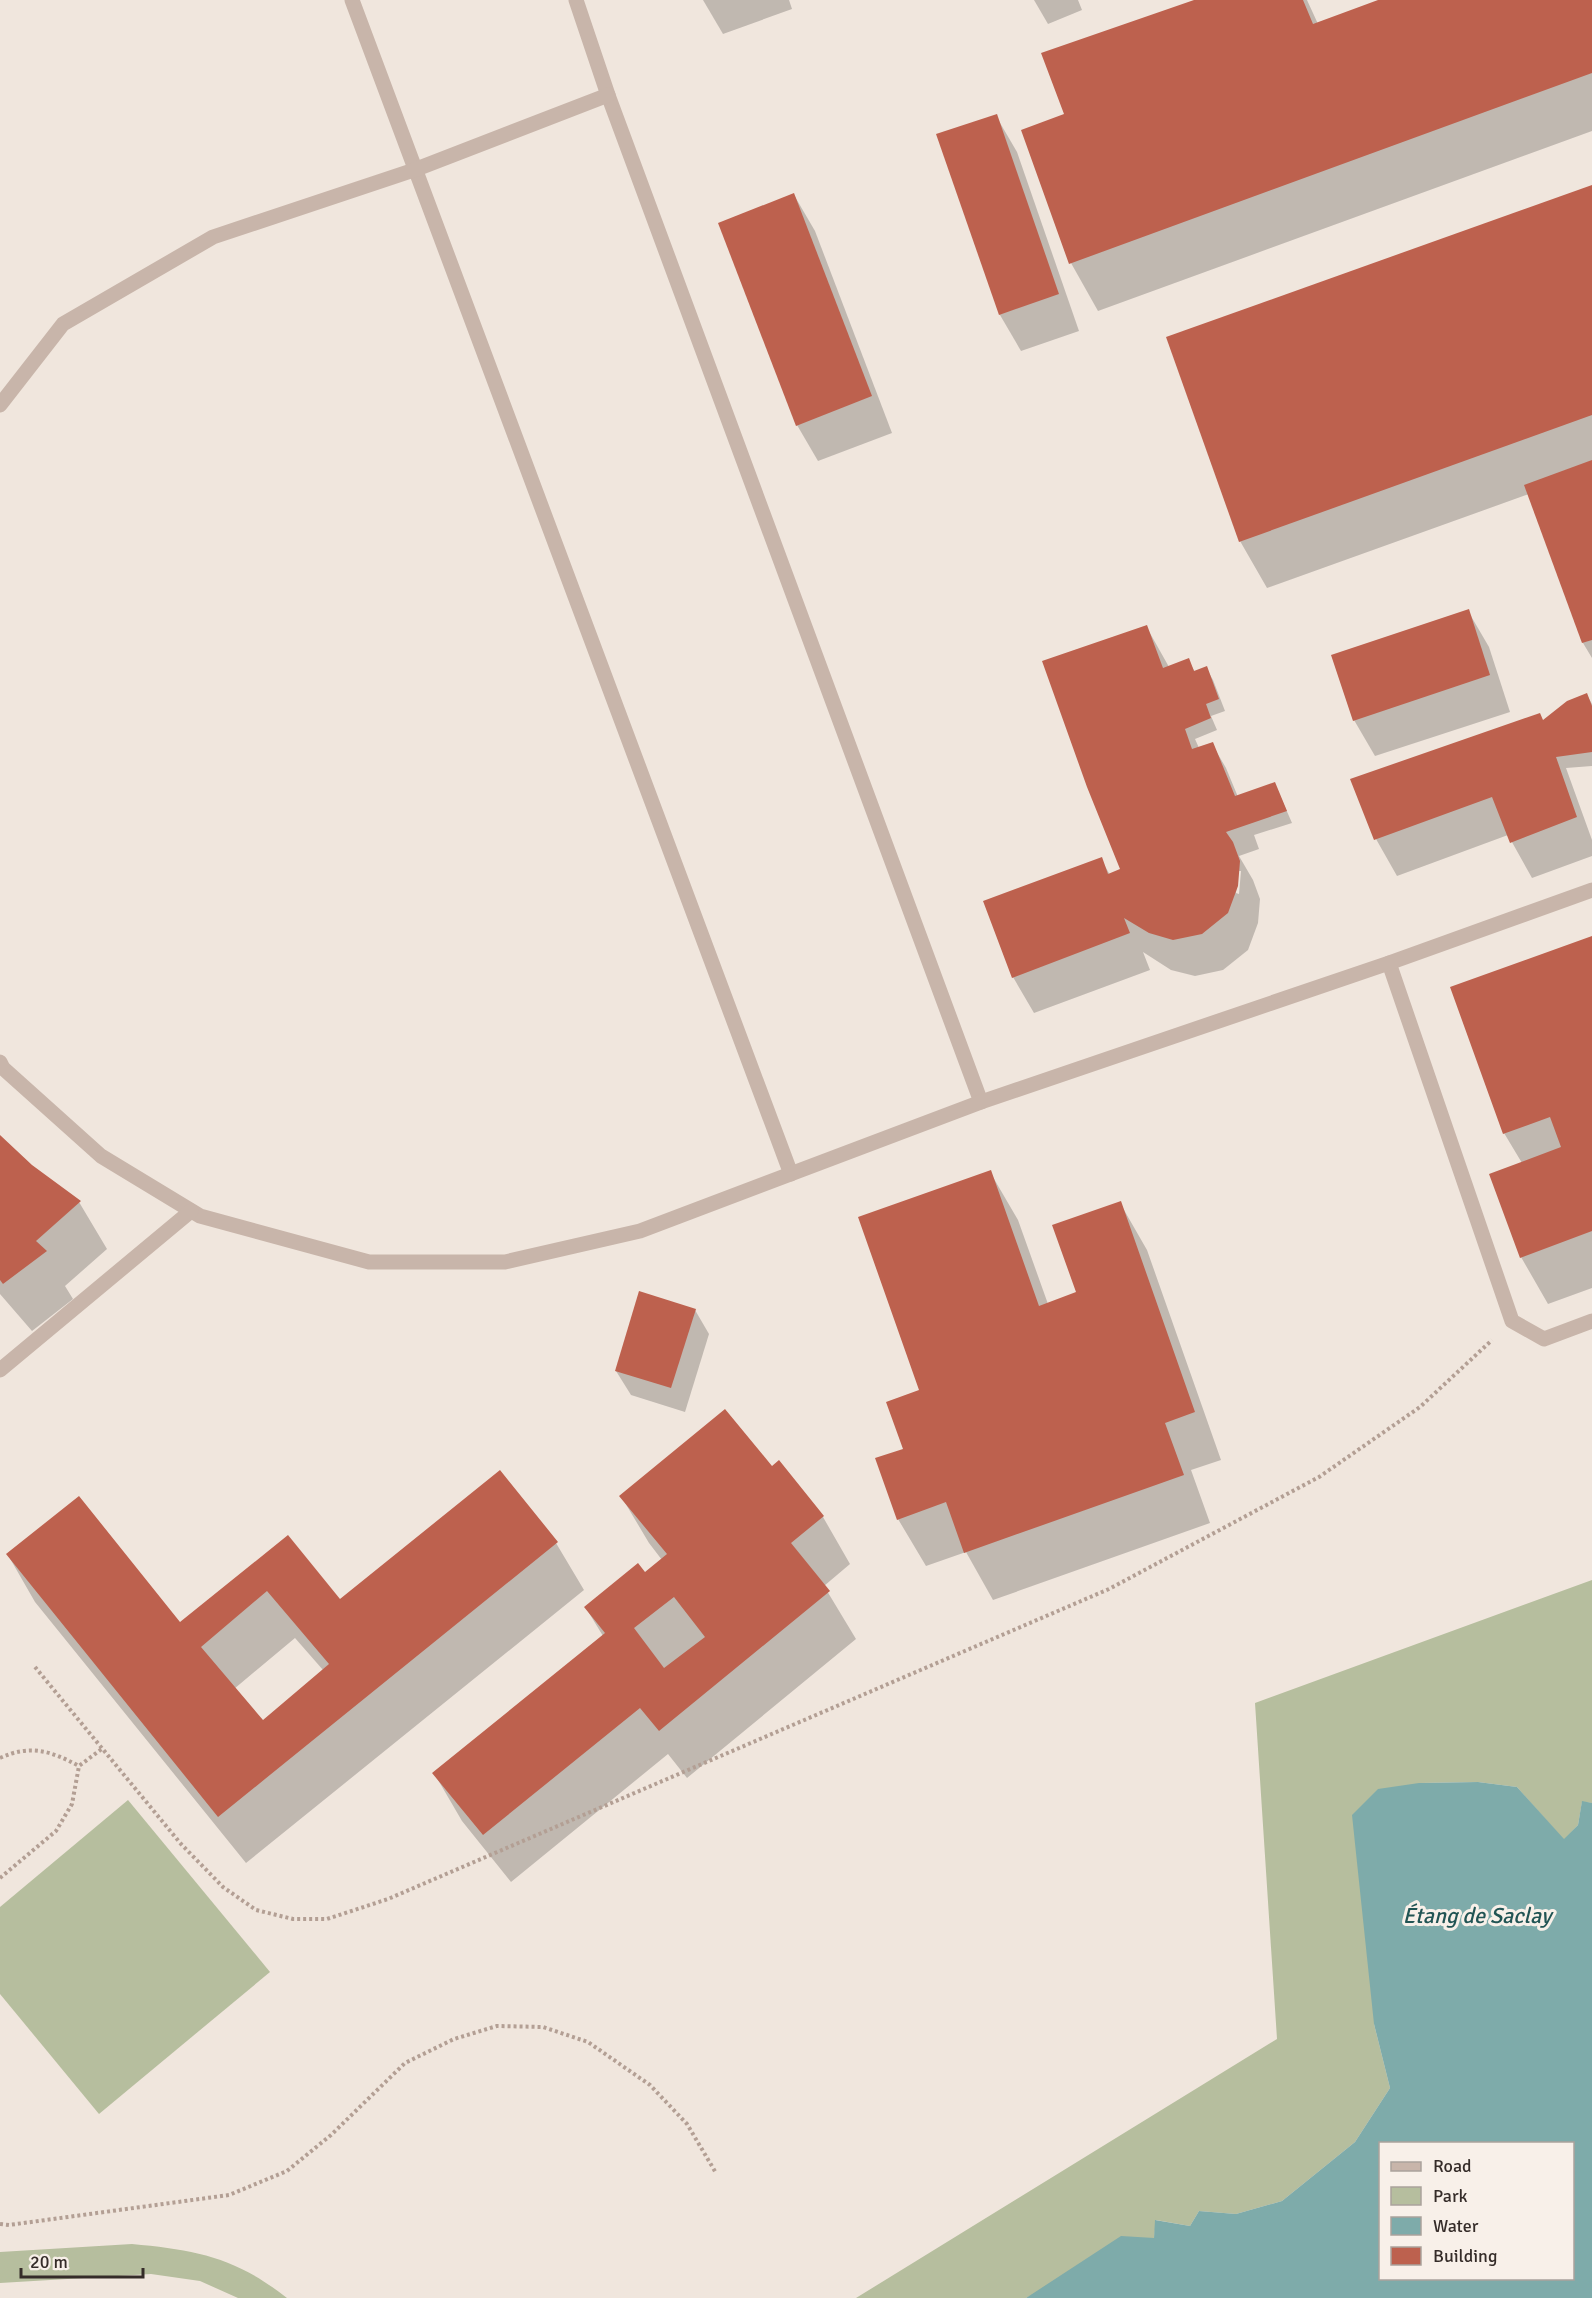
<svg xmlns="http://www.w3.org/2000/svg" width="1592" height="2298" font-family="Signika,sans-serif">
<rect width="100%" height="100%" fill="#f0e6dd"/>
<g fill="#b6be9e">
<path d="M1592,1580V1803L1582,1802L1578,1825L1564,1840L1517,1787L1478,1782L1419,1783L1374,2024L1390,2088L1355,2142L1282,2201L1236,2214L1199,2211L1190,2226L1156,2220L1154,2239L1026,2298H856L1277,2039L1255,1703Z"/>
<path d="M128,1800L270,1972L99,2114L0,1994V1907Z"/>
<path d="M132,2244C196,2250 235,2257 287,2298H238L200,2281L151,2274L0,2283V2252Z"/>
</g>
<path fill="#7eabaa" fill-rule="evenodd" d="M1478,1782L1517,1787L1564,1839L1578,1825L1582,1801L1592,1803V2298H1026L1121,2236L1154,2238L1155,2220L1190,2226L1199,2211L1236,2214L1282,2201L1355,2142L1390,2088L1374,2024L1352,1815L1378,1789L1419,1783ZM1380,2144H1572V2278H1380Z"/>
<g fill="#0003" fill-rule="evenodd">
<path d="M703,0H789L792,9L723,34Z"/>
<path d="M1034,0H1078L1082,10L1048,24Z"/>
<path d="M1199,0H1307L1318,24L1382,0H1592V131L1098,311L1071,263L1023,131L1066,115Z"/>
<path d="M996,116L1017,152L1079,331L1021,351L1000,315Z"/>
<path d="M1592,186V658L1583,643L1529,494L1267,588L1240,541Z"/>
<path d="M794,195L815,231L892,433L818,461L797,425Z"/>
<path d="M1468,611L1489,647L1510,712L1375,756L1354,720Z"/>
<path d="M1146,626L1169,667L1188,660L1195,672L1206,668L1213,680L1225,711L1211,716L1217,730L1195,739L1199,748L1212,744L1226,768L1238,797L1275,784L1292,823L1254,835L1259,849L1239,856L1253,880L1260,899L1258,923L1248,950L1223,970L1195,976L1171,970L1143,952L1150,970L1034,1013L1013,977L1101,859L1110,875L1122,870ZM1238,871H1241L1239,894L1236,893Z"/>
<path d="M1587,695L1592,704V766L1566,768L1592,840V856L1532,878L1508,835L1397,876L1376,839L1543,722Z"/>
<path d="M1592,938V1288L1548,1304L1521,1257L1522,1163L1504,1133Z"/>
<path d="M0,1137L31,1166L79,1202L107,1249L65,1286L73,1299L32,1331L0,1294Z"/>
<path d="M990,1172L1018,1220L1048,1304L1078,1293L1120,1203L1147,1250L1221,1460L1191,1470L1210,1523L993,1600L966,1552L926,1566L898,1519L904,1450L920,1391Z"/>
<path d="M695,1310L709,1334L685,1412L631,1395L616,1371Z"/>
<path d="M779,1462L823,1517L850,1564L824,1586L856,1639L687,1778L668,1754L511,1882L462,1821L434,1773L603,1636L586,1608L645,1574L662,1560L649,1543L621,1496L772,1468Z"/>
<path d="M288,1537L340,1601L556,1543L584,1590L246,1863L35,1602L8,1555L180,1624ZM295,1638L323,1670L262,1722L234,1689Z"/>
</g>
<g fill="#bd614e" fill-rule="evenodd">
<path d="M1194,0H1303L1313,24L1378,0H1592V73L1069,264L1021,130L1064,114L1041,53Z"/>
<path d="M997,114L1059,294L999,315L936,134Z"/>
<path d="M1592,185V415L1239,542L1166,337Z"/>
<path d="M794,193L872,396L796,426L718,223Z"/>
<path d="M1592,460V640L1582,643L1524,485Z"/>
<path d="M1469,609L1490,675L1353,721L1331,655Z"/>
<path d="M1147,625L1163,668L1189,658L1194,671L1207,666L1219,699L1206,704L1211,718L1185,729L1192,749L1213,742L1235,796L1275,782L1287,811L1226,832L1233,842L1240,861L1238,886L1228,913L1202,934L1173,940L1149,933L1124,918L1130,933L1012,978L983,901L1102,857L1108,874L1120,869L1087,787L1042,661Z"/>
<path d="M1587,693L1592,706V752L1556,757L1577,817L1510,843L1492,797L1374,840L1350,779L1540,713L1543,720L1567,701Z"/>
<path d="M1592,936V1231L1520,1258L1489,1174L1561,1147L1550,1117L1503,1134L1450,987Z"/>
<path d="M0,1135L32,1165L81,1201L36,1241L47,1251L3,1284L0,1280Z"/>
<path d="M991,1170L1039,1306L1076,1292L1052,1225L1121,1201L1195,1412L1165,1423L1184,1475L964,1553L946,1502L897,1520L875,1458L903,1449L886,1402L919,1390L858,1217Z"/>
<path d="M639,1291L696,1309L671,1388L615,1371Z"/>
<path d="M725,1409L772,1466L779,1460L824,1516L791,1543L830,1591L659,1731L640,1708L483,1835L432,1773L605,1633L584,1607L638,1563L645,1572L667,1554L619,1496ZM674,1597L705,1637L664,1668L634,1628Z"/>
<path d="M500,1470L558,1542L218,1817L6,1554L79,1496L180,1622L288,1535L340,1599ZM267,1591L329,1664L263,1720L201,1647Z"/>
</g>
<g fill="none" stroke-linecap="round" stroke-linejoin="round">
<g stroke="#b39f94" stroke-width="4" stroke-dasharray="3 3" stroke-linecap="butt">
<path d="M35,1667L181,1844L223,1887L256,1910L293,1919H327L388,1899L1109,1589L1319,1477L1420,1407L1492,1340"/>
<path d="M0,1758C30,1744 51,1751 79,1766L103,1748"/>
<path d="M0,1878L56,1831L72,1804L79,1766"/>
<path d="M0,2224L9,2225L229,2195L287,2171L331,2135L405,2063L454,2039L497,2026L543,2027L588,2042L650,2085L687,2124L716,2173"/>
</g>
<g stroke="#c8b5aa" stroke-width="15">
<path d="M352,0L791,1174"/>
<path d="M576,0L608,95L981,1102"/>
<path d="M0,405L63,324L213,237L414,170L608,95"/>
<path d="M1389,963L1512,1321L1544,1339L1592,1321"/>
<path d="M0,1062L3,1068L101,1156L200,1216L369,1262H505L640,1231L981,1102L1389,963L1592,890"/>
<path d="M0,1370L191,1211"/>
</g>
</g>
<g text-anchor="middle" stroke-width="6" stroke-linejoin="round" paint-order="stroke">
<g font-size="22" font-style="italic" fill="#215454" stroke="#f8f0e9">
<text x="1477" y="1923">Étang de Saclay</text>
</g>
</g>
<rect x="1379" y="2142" width="195" height="138" fill="#f8f0e9" stroke="#aaa29c" stroke-width="1.5"/>
<rect x="1391" y="2162" width="30" height="9" fill="#c8b5aa" stroke="#aaa29c" stroke-width="1.5"/>
<text x="1433" y="2172" font-size="18" fill="#352c29">Road</text>
<rect x="1391" y="2187" width="30" height="18" fill="#b6be9e" stroke="#aaa29c" stroke-width="1.5"/>
<text x="1433" y="2202" font-size="18" fill="#352c29">Park</text>
<rect x="1391" y="2217" width="30" height="18" fill="#7eabaa" stroke="#aaa29c" stroke-width="1.5"/>
<text x="1433" y="2232" font-size="18" fill="#352c29">Water</text>
<rect x="1391" y="2247" width="30" height="18" fill="#bd614e" stroke="#aaa29c" stroke-width="1.5"/>
<text x="1433" y="2262" font-size="18" fill="#352c29">Building</text>
<path d="M21 2268v9h122v-9" fill="none" stroke="#352c29" stroke-width="3"/>
<text x="30" y="2268" font-size="18" fill="#352c29" stroke="#f8f0e9" stroke-width="4.5" paint-order="stroke">20 m</text>
</svg>
